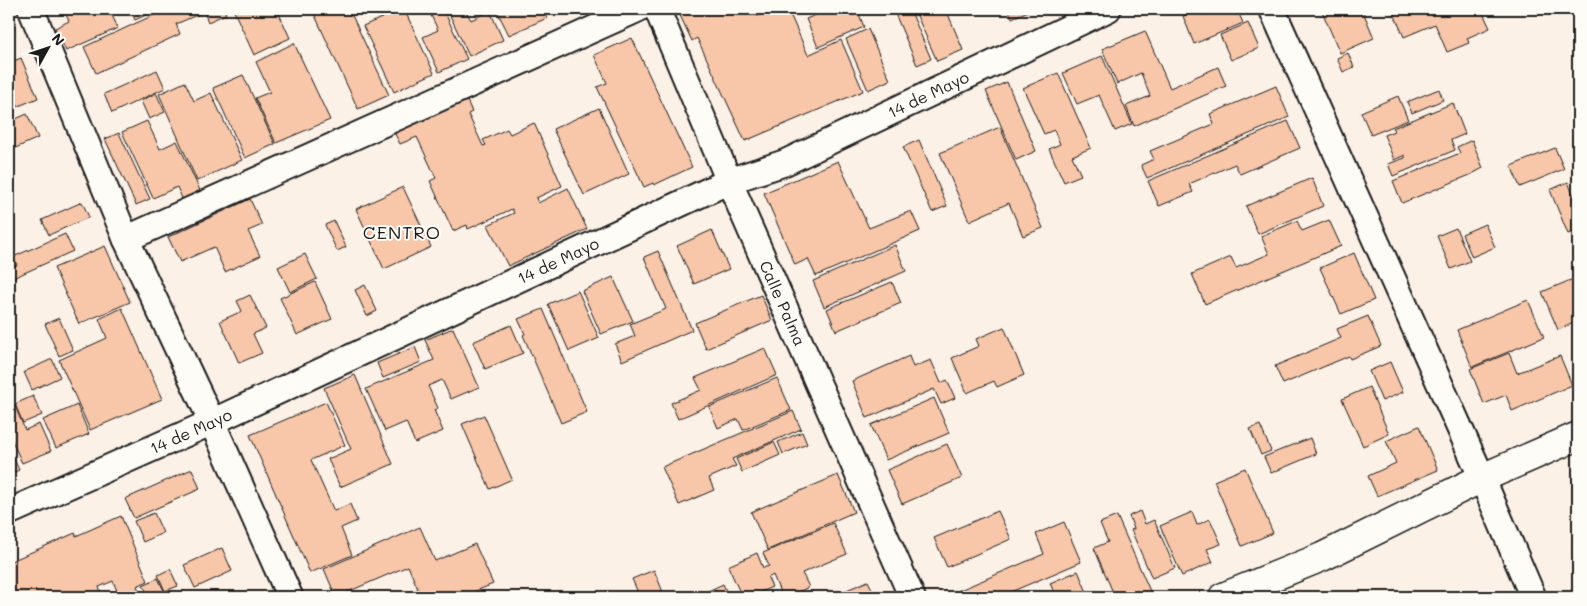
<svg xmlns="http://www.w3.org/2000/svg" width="1587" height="606" font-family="Mali,sans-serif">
<rect width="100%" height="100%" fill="#fcf1e7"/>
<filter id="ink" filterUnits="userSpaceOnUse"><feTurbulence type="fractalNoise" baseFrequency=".02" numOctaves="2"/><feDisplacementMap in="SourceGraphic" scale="10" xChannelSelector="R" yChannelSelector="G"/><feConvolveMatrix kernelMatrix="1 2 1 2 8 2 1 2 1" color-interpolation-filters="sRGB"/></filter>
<g filter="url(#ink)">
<g fill="#f8c6a8" stroke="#1c1c1c">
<path d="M63,9H94L95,11L101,9H109L118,28L66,51L55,28L69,21Z"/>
<path d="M130,9H159L135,20Z"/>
<path d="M167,9L169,10L172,9H224L226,14L208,22L204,12L176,24L180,34L96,73L84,47Z"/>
<path d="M233,9H277L290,38L254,55Z"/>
<path d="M312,9H349L389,95L358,109Z"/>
<path d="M402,9H404L434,73L394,92L363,26Z"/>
<path d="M428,9H443L467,59L439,72L423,37L438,30Z"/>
<path d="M447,9H465L471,20L490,11L503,40L469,56Z"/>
<path d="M496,9H542L547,18L509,35Z"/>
<path d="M677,9H754L757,16L775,9H803L790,14L808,55L841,40L863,91L745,141L697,38L692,41Z"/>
<path d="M830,9H857L864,27L818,47L806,19Z"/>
<path d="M893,9H910L931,59L917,65Z"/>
<path d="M914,9H946L963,50L937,61Z"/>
<path d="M1008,9H1033L1012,18Z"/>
<path d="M1201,9H1237L1243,23L1194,44L1183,16Z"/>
<path d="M1321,9H1362L1374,38L1340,53Z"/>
<path d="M1392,9H1481L1490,28L1467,38L1469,43L1447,52L1435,24L1404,37Z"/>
<path d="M1248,23L1259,48L1231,60L1220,35Z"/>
<path d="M868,29L890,80L868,90L846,39Z"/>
<path d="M1145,31L1170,88L1218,67L1226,86L1134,126L1126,106L1150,96L1141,73L1117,84L1102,49Z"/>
<path d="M632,38L692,167L654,185L653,183L644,187L597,87L607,83L594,55Z"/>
<path d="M294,43L330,120L276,143L255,98L270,92L256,62Z"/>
<path d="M1348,53L1354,67L1343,72L1337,58Z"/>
<path d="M1102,56L1132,124L1115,131L1099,95L1077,104L1063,73Z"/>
<path d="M21,58L38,98L9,110V63Z"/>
<path d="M157,70L165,88L112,113L104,94Z"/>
<path d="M1058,73L1091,148L1072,156L1081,175L1064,182L1049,149L1060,144L1054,130L1044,134L1023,88Z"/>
<path d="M243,75L275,144L245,158L213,88Z"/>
<path d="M185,82L194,101L211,93L242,160L197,181L159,94Z"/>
<path d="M1007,82L1036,151L1016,160L986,91Z"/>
<path d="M1276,86L1289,117L1147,178L1141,165L1154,159L1150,151L1214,124L1210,114Z"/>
<path d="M1439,89L1443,100L1412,113L1407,102Z"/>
<path d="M156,93L165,112L149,119L141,101Z"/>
<path d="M1398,96L1408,120L1371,135L1361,112Z"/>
<path d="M466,98L472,112L468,114L483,146L486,145L483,140L507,129L510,134L534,123L562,186L536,198L538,203L568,188L587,229L508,266L488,225L514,213L512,209L468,229L467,225L453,231L430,181L436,178L417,137L400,144L394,132Z"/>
<path d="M1453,103L1465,134L1451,140L1455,150L1393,176L1388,164L1405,158V155L1394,160L1384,135L1394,131L1393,128Z"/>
<path d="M599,108L629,174L584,195L553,129Z"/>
<path d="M27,114L38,138L9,151V122Z"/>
<path d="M147,121L160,149L177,141L203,197L185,205L177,187L153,198L122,132Z"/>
<path d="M1288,121L1300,148L1240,174L1235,164L1189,184L1193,192L1159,206L1148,181Z"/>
<path d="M1000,127L1043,228L1023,236L1009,203L969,221L940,153Z"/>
<path d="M119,133L150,199L136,205L105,139Z"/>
<path d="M919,140L947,206L932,212L903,147Z"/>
<path d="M1472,140L1483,168L1470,175L1402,203L1393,181L1460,153L1457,147Z"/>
<path d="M1555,148L1564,169L1520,187L1511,166Z"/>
<path d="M838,161L869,228L911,211L920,231L816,276L808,259L795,265L764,193Z"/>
<path d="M1312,178L1323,206L1258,234L1246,206Z"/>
<path d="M1568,182L1578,206V230L1568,234L1550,190Z"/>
<path d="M403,187L431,247L384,269L356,209Z"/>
<path d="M250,199L262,225L248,231L260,256L225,272L214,247L180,262L168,237Z"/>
<path d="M82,202L89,217L49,235L42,220Z"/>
<path d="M1329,220L1341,246L1205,304L1192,274L1231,257L1236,268L1269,254L1261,236L1297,221L1302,231Z"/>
<path d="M334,221L346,247L337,251L325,225Z"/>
<path d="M1485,224L1495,247L1472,257L1462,234Z"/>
<path d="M1456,228L1470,261L1451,269L1437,236Z"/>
<path d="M712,230L729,269L694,284L677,246Z"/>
<path d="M65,234L73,251L13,278L9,268L17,265L13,257Z"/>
<path d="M895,245L906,271L824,307L813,281Z"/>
<path d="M105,246L130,302L79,324L54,268Z"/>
<path d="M658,251L692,330L622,361L615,344L635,336L630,324L666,309L644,257Z"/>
<path d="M1354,253L1374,300L1341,314L1320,268Z"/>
<path d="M305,254L317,279L290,292L278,267Z"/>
<path d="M613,277L633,321L601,334L582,291Z"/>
<path d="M1578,277V321L1558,330L1542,292Z"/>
<path d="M315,282L332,319L297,335L280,298Z"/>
<path d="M892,282L901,303L836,331L827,309Z"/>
<path d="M365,285L377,311L367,316L355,290Z"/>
<path d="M578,291L599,338L569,351L548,304Z"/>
<path d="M250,295L266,328L253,334L262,353L239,363L220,321L242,311L237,301Z"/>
<path d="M761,295L772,320L706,349L695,323Z"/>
<path d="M1528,300L1544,337L1472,367L1457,330Z"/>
<path d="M122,308L162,399L90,430L59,360L107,338L99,319Z"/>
<path d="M543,309L587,412L561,423L523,335L525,334L518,319Z"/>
<path d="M1368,316L1381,346L1350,359L1349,356L1283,384L1275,366L1341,338L1337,329Z"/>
<path d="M59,318L73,350L59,356L45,324Z"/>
<path d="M511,325L523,353L485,369L473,342Z"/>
<path d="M1004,327L1024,375L997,387L994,381L967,393L952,358L979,346L976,339Z"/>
<path d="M453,328L479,387L451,399L442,380L428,386L438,408L434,410L443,431L415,443L406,422L385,431L366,389L434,360L425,340Z"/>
<path d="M415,347L421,362L383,378L377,363Z"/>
<path d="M765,348L777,375L678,419L671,403L701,390L695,378Z"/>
<path d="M1509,353L1517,373L1560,356L1572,385L1512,411L1506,395L1484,404L1470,369Z"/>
<path d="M909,356L913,367L931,360L941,383L947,380L955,398L941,404L934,389L867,418L852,381Z"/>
<path d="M52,359L60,377L32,390L24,372Z"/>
<path d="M1390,362L1403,392L1382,401L1369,371Z"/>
<path d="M355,375L393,464L340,487L328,459L351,449L324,388Z"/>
<path d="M777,378L791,410L743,430L738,419L718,428L709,407Z"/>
<path d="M1369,387L1389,434L1363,446L1342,399Z"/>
<path d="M33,396L42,415L23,423L15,404Z"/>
<path d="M934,398L949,433L886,460L871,425Z"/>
<path d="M326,402L345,445L311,460L334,511L350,504L357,521L341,528L352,555L310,573L250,435Z"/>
<path d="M14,404L25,430L39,424L51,451L22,463L9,434V406Z"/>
<path d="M77,405L89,434L56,448L43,420Z"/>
<path d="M793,411L801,429L732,459L736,466L709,478L714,490L679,505L662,467Z"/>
<path d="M484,415L512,479L490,489L462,424Z"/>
<path d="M1260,425L1271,451L1261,455L1250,429Z"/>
<path d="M1419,426L1438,470L1377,496L1368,476L1396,463L1386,441Z"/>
<path d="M802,432L807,444L783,454L778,442Z"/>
<path d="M1310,438L1316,454L1271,473L1264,457Z"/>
<path d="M774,442L780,455L742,472L736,459Z"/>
<path d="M947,444L962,478L902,504L887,470Z"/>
<path d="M9,448L19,470L9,475Z"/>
<path d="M1245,468L1273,533L1242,546L1214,481Z"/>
<path d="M192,469L200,489L134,518L125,499Z"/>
<path d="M838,475L854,512L768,550L751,512Z"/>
<path d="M998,511L1011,539L947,567L934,538Z"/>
<path d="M1140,511L1145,524L1154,520L1175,568L1152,578L1131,530L1134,529L1129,516Z"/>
<path d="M1192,512L1197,525L1210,519L1221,544L1207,549L1213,562L1182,576L1160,526Z"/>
<path d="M154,513L163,533L143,542L134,521Z"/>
<path d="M121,516L148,581L137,586L142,597H103L117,591L113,581L99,587L101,593L90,597H9V562L75,533L76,536Z"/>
<path d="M1117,516L1150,591L1137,597H1115L1094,548L1108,542L1100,523Z"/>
<path d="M1064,522L1081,562L999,597H946V596L1044,554L1036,534Z"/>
<path d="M833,523L847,554L802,573L809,587L787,597H782L773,575L768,578L772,587L749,597H742L728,566L757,553L763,568L769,566L763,553Z"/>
<path d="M420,527L435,561L475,544L493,584L461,597H399L418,589L408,566L336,597L324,569Z"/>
<path d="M222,548L232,571L195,588L184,565Z"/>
<path d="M170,569L178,586L165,591L158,575Z"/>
<path d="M654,570L665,597H640L632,579Z"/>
<path d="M1078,571L1089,597H1056L1050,583Z"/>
<path d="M158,578L167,597H149L143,585Z"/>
<path d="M868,581L876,597H830Z"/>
<path d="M723,584L729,597H706L704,593Z"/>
</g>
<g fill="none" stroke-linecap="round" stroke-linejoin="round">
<g stroke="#1c1c1c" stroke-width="29">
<g id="street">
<path d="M31,9L126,239L212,422L290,597"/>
<path id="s1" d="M657,9L729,181L912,597"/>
<path d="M1272,9L1482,478L1533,597"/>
<path d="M126,239L638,9"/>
<path id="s2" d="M9,512L212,422L729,181L784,163L1108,9"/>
</g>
</g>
<g stroke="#1c1c1c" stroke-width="31">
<path id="secondary" d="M1223,597L1322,557L1482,478L1578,436"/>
</g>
<use href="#street" stroke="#fdfcf7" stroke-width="25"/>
<use href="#secondary" stroke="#fdfcf7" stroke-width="28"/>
</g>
</g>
<g text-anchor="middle" stroke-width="4" stroke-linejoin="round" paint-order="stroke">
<g font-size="16" fill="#1c1c1c" stroke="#fdfcf7">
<text dy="6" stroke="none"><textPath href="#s2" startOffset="1010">14 de Mayo</textPath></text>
<text dy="6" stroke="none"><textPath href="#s2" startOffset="604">14 de Mayo</textPath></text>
<text dy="6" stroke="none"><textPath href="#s1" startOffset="320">Calle Palma</textPath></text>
<text dy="6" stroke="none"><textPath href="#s2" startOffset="199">14 de Mayo</textPath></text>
</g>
<g font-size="18" letter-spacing="1" fill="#1c1c1c" stroke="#fdfcf7">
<text x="402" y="239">CENTRO</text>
</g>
</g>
<rect width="1587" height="606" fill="none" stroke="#fdfcf7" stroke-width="30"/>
<rect x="15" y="15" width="1557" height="576" fill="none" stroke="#1c1c1c" stroke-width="2" filter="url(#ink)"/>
<g transform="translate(48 48) rotate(50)" stroke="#fdfcf7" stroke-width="4" paint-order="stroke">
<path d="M0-4L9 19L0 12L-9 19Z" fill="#1c1c1c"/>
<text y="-8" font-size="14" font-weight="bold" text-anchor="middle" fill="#1c1c1c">N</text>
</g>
</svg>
